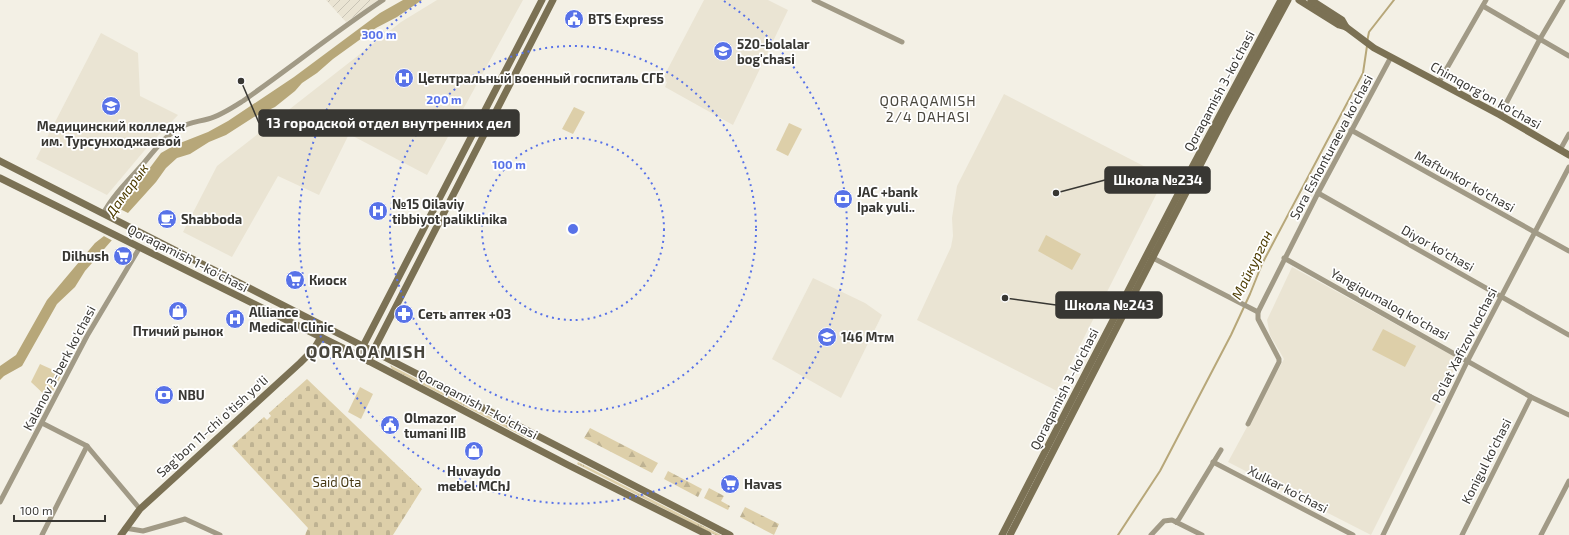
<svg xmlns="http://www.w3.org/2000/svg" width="1569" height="535" font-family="'Exo 2',sans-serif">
<defs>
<pattern id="industrial-furrows" width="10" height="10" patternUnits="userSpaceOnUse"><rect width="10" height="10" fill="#eae4d3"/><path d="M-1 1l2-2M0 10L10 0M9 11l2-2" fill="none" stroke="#c9c4b6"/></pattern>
<pattern id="grass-tufts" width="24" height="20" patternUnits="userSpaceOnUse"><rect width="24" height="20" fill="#ddcfa9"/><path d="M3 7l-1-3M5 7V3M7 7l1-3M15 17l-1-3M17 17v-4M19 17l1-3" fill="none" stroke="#beb292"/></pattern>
<pattern id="forest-firs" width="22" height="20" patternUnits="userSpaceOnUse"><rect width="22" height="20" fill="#ddcfa9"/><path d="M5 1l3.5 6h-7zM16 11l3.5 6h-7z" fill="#beb292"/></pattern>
<pattern id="cemetery-stones" width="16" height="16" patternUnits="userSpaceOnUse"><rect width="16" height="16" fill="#ddcfa9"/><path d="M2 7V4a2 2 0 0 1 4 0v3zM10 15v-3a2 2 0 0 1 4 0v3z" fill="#beb292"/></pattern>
</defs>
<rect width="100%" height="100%" fill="#f3f0e5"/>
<g fill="#eae4d3">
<path d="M437,0H523L427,175L349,134L319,195L278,176L232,257L183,232L217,166L401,22Z"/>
<path d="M704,0H768L788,10L733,125L665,87L667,82L662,80Z"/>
<path d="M101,33L138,53L140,96L178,115L149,145L107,195L36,159Z"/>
<path d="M1004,94L1165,177L1057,391L917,320L951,247L953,236L952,218L957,186Z"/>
<path d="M1292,267L1459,359L1371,535L1228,462L1284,359L1270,335L1267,320Z"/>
<path d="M813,278L865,303L882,315L841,398L772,359Z"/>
</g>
<path fill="url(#industrial-furrows)" d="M326,0H378L346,22Z"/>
<g fill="url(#grass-tufts)">
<path d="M390,365L531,438L532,441L392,369Z"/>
<path d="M578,462L721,535H715L577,464Z"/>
</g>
<g fill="url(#forest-firs)">
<path d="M590,428L658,463L652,473L584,438Z"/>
<path d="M668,471L702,489L698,497L664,479Z"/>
<path d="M709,488L724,496L721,501L730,506L728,510L704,498Z"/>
<path d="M745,507L779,524L774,535L740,517Z"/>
</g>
<path fill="url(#cemetery-stones)" d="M307,379L422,489L393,535H305L308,528L232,446L264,417L267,420L271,416L269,413Z"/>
<g fill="#ddcfa9">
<path d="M574,107L585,112L573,134L562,129Z"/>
<path d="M789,123L802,129L788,156L776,150Z"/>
<path d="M1046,235L1081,254L1072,270L1038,251Z"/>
<path d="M1383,329L1416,346L1405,367L1372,350Z"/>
<path d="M40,364L62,374L49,399L31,382Z"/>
<path d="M360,387L373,394L361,419L348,412Z"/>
</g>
<path fill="#b7a779" d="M403,0H422L397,17L376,28L333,59L317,73L302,83L295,91L275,107L254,117L226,135L209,142L190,154L177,158L166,168L156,182L128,213L112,240L85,271L75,287L57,304L22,366L4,376L0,380V366L16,355L47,300L95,243L104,236L119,209L161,153L175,145L208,132L228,121L294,77L380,13Z"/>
<path fill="#f3f0e5" d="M118,208L130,214L113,241L102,235Z"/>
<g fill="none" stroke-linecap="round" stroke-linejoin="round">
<g stroke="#b7a779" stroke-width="2">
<path d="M1367,42L1369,32L1394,0"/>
<path d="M1118,535L1160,471L1231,335L1250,294L1262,264L1363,73L1367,46"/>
</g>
<g stroke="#a19a86" stroke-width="5">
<path d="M814,0L902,42"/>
<path d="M1483,6L1569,56"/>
<path d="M1439,82L1486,0"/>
<path d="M1500,115L1540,39L1563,0"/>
<path d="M1351,130L1569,251"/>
<path d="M1560,150L1569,134"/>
<path d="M1318,193L1569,335"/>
<path d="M103,214C113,195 129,180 143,164C153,152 165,136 179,128C189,122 197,122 208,119C220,116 232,108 243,101C290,68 335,32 383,0"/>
<path d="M1151,257L1258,312"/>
<path d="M1284,258L1531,397L1569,415"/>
<path d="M42,423L87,446L140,509"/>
<path d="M1248,424L1279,362V359L1258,319V312L1318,193L1391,57"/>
<path d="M1213,462L1353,535"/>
<path d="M0,502L87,336L140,247"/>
<path d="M1176,522L1202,535"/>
<path d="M125,528L143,531L185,519L220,535"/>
<path d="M42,535L87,446"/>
<path d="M1151,535L1164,521L1172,520L1176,522L1179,519L1221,450"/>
<path d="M1383,535L1468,360L1569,167"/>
<path d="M1462,535L1531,397"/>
<path d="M1541,535L1569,481"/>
</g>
<g stroke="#7b7154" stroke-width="7">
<path d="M1299,0L1339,25L1346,27L1374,48L1500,115L1569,155"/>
<path d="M1311,0L1342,20L1346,27"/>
<path d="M0,161L363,346L730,535"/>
<path d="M0,178L363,358L568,465L708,535"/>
<path d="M361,350L542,0"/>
<path d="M368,361L553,0"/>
<path d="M121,535L140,509L300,363L314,349L321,337"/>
<path d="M1002,535L1189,173L1281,0"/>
<path d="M1010,535L1226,115L1288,0"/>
</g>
</g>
<g fill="none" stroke="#5872e8" stroke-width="2" stroke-dasharray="2 4">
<circle cx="573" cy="229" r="91"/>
<circle cx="573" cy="229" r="183"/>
<path d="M724 1A274 274 0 1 1 422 1"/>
</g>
<defs>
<g id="civic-disc" transform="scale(1)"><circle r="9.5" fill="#5872e8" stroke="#fff"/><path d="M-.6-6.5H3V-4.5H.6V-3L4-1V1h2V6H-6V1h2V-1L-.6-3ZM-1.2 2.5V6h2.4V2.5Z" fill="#fff"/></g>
<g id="school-disc" transform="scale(1)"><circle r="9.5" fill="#5872e8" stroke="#fff"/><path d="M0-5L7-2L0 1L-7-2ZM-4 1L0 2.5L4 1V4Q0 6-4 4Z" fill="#fff"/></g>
<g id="hospital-disc" transform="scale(1)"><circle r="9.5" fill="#5872e8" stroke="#fff"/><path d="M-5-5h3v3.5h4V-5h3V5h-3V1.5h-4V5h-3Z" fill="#fff"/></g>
<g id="university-disc" transform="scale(1)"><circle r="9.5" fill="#5872e8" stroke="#fff"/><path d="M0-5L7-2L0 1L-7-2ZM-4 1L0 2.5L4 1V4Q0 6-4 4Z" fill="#fff"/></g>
<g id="bank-disc" transform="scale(1)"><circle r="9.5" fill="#5872e8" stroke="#fff"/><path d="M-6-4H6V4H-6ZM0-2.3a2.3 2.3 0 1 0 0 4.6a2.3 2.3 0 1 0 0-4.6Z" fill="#fff"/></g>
<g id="cafe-disc" transform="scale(1)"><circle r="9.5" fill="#5872e8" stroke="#fff"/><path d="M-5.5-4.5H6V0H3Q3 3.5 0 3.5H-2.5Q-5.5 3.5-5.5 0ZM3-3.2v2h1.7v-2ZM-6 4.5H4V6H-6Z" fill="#fff"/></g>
<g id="supermarket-disc" transform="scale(1)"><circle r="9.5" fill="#5872e8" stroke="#fff"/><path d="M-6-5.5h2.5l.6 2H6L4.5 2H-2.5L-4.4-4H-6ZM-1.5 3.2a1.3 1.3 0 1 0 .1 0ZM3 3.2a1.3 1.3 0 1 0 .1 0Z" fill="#fff"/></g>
<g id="shop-disc" transform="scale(1)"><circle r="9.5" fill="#5872e8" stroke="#fff"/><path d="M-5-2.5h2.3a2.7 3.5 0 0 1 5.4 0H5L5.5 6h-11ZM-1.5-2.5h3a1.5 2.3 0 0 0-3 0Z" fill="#fff"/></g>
<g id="pharmacy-disc" transform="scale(1)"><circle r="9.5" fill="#5872e8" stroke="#fff"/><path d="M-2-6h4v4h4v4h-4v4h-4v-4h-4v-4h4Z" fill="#fff"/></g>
</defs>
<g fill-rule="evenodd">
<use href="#civic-disc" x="574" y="19"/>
<use href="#school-disc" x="723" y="51"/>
<use href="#hospital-disc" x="404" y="78"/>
<use href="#university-disc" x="111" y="106"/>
<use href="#bank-disc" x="843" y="199"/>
<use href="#hospital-disc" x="378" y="211"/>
<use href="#cafe-disc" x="167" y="219"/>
<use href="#supermarket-disc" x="123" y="256"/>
<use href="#supermarket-disc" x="295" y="280"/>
<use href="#shop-disc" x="178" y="311"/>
<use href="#pharmacy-disc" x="404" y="314"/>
<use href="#hospital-disc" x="235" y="319"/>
<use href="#school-disc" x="827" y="337"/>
<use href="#bank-disc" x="164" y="395"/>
<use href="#civic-disc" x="390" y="425"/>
<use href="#shop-disc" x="474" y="451"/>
<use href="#supermarket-disc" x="730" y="484"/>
</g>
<g text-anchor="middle" stroke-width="3.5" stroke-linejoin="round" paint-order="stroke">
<g font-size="13" font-weight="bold" fill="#383733" stroke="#fff" text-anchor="start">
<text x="588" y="24">BTS Express</text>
<text x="737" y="49">520-bolalar<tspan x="737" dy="15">bog'chasi</tspan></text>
<text x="418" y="83">Цетнтральный военный госпиталь СГБ</text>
<text x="111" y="131" text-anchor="middle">Медицинский колледж<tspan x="111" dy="15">им. Турсунходжаевой</tspan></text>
<text x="857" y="197">JAC +bank<tspan x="857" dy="15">Ipak yuli..</tspan></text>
<text x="392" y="209">№15 Oilaviy<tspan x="392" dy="15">tibbiyot paliklinika</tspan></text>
<text x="181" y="224">Shabboda</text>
<text x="109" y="261" text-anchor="end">Dilhush</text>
<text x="309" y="285">Киоск</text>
<text x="249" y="317">Alliance<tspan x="249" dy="15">Medical Clinic</tspan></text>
<text x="418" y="319">Сеть аптек +03</text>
<text x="178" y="336" text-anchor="middle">Птичий рынок</text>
<text x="841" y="342">146 Мтм</text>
<text x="178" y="400">NBU</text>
<text x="404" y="423">Olmazor<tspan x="404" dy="15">tumani IIB</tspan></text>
<text x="474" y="476" text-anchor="middle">Huvaydo<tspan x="474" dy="15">mebel MChJ</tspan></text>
<text x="744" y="489">Havas</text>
</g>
<g font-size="13" fill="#383733" stroke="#fff">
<text transform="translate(1219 91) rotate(-62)" y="5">Qoraqamish 3-ko'chasi</text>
<text transform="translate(1486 95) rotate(29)" y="5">Chimqorg'on ko'chasi</text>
<text transform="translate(1331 147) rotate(-62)" y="5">Sora Eshonturaeva ko'chasi</text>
<text transform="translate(1465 181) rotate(29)" y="5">Maftunkor ko'chasi</text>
<text transform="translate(1438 248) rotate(29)" y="5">Diyor ko'chasi</text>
<text transform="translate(188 258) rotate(27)" y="5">Qoraqamish 1-koʻchasi</text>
<text transform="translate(1390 304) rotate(29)" y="5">Yangiqumaloq ko'chasi</text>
<text transform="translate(1464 345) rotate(-63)" y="5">Po'lat Xafizov kochasi</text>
<text transform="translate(59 368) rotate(-62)" y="5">Kalanov 3-berk ko'chasi</text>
<text transform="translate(1064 389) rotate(-63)" y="5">Qoraqamish 3-ko'chasi</text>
<text transform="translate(478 404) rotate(28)" y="5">Qoraqamish 1-koʻchasi</text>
<text transform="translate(212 426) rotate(-42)" y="5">Sag'bon 11-chi o'tish yo'li</text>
<text transform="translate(1486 461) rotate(-63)" y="5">Konigul ko'chasi</text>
<text transform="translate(1288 489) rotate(27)" y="5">Xulkar ko'chasi</text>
</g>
<g font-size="13" fill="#473a15" stroke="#fff">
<text x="337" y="487">Said Ota</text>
</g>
<g font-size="14" letter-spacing="1" fill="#49463d" stroke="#fff">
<text x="928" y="106">QORAQAMISH<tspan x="928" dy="16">2/4 DAHASI</tspan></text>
</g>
<g font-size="14" font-style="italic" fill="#4d3c00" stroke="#fff">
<text transform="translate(127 190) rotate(-54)" y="5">Дамарык</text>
<text transform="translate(1252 265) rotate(-64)" y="5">Майкурган</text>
</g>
<g font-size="17" font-weight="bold" letter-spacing="1" fill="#49463d" stroke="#fff">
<text x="366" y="358">QORAQAMISH</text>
</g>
</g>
<circle cx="573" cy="229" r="6" fill="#5872e8" stroke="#fff" stroke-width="2"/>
<g font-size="12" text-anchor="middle" font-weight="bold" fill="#5872e8" stroke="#fff" stroke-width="3.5" stroke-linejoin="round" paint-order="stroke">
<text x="379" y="39">300 m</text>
<text x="444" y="104">200 m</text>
<text x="509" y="169">100 m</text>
</g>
<path fill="none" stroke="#383733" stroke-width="1.5" d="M241 81L259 123M1056 193L1105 180M1005 298L1056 305"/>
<g fill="#383733" stroke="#fff" stroke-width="1.5">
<circle cx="241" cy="81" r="4"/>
<circle cx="1056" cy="193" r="4"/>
<circle cx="1005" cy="298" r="4"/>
</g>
<g fill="#383733" stroke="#383733" stroke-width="1.5">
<rect x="259" y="110" width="260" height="26" rx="4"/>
<rect x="1105" y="167" width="105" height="26" rx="4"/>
<rect x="1056" y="292" width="106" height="26" rx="4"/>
</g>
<g font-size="14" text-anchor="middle" font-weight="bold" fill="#fff">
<text x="389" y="128">13 городской отдел внутренних дел</text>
<text x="1158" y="185">Школа №234</text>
<text x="1109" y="310">Школа №243</text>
</g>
<path d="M14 515v6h91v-6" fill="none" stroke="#383733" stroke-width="2"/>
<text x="20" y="515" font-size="12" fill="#383733" stroke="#ffffff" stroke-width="3" paint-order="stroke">100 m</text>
</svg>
